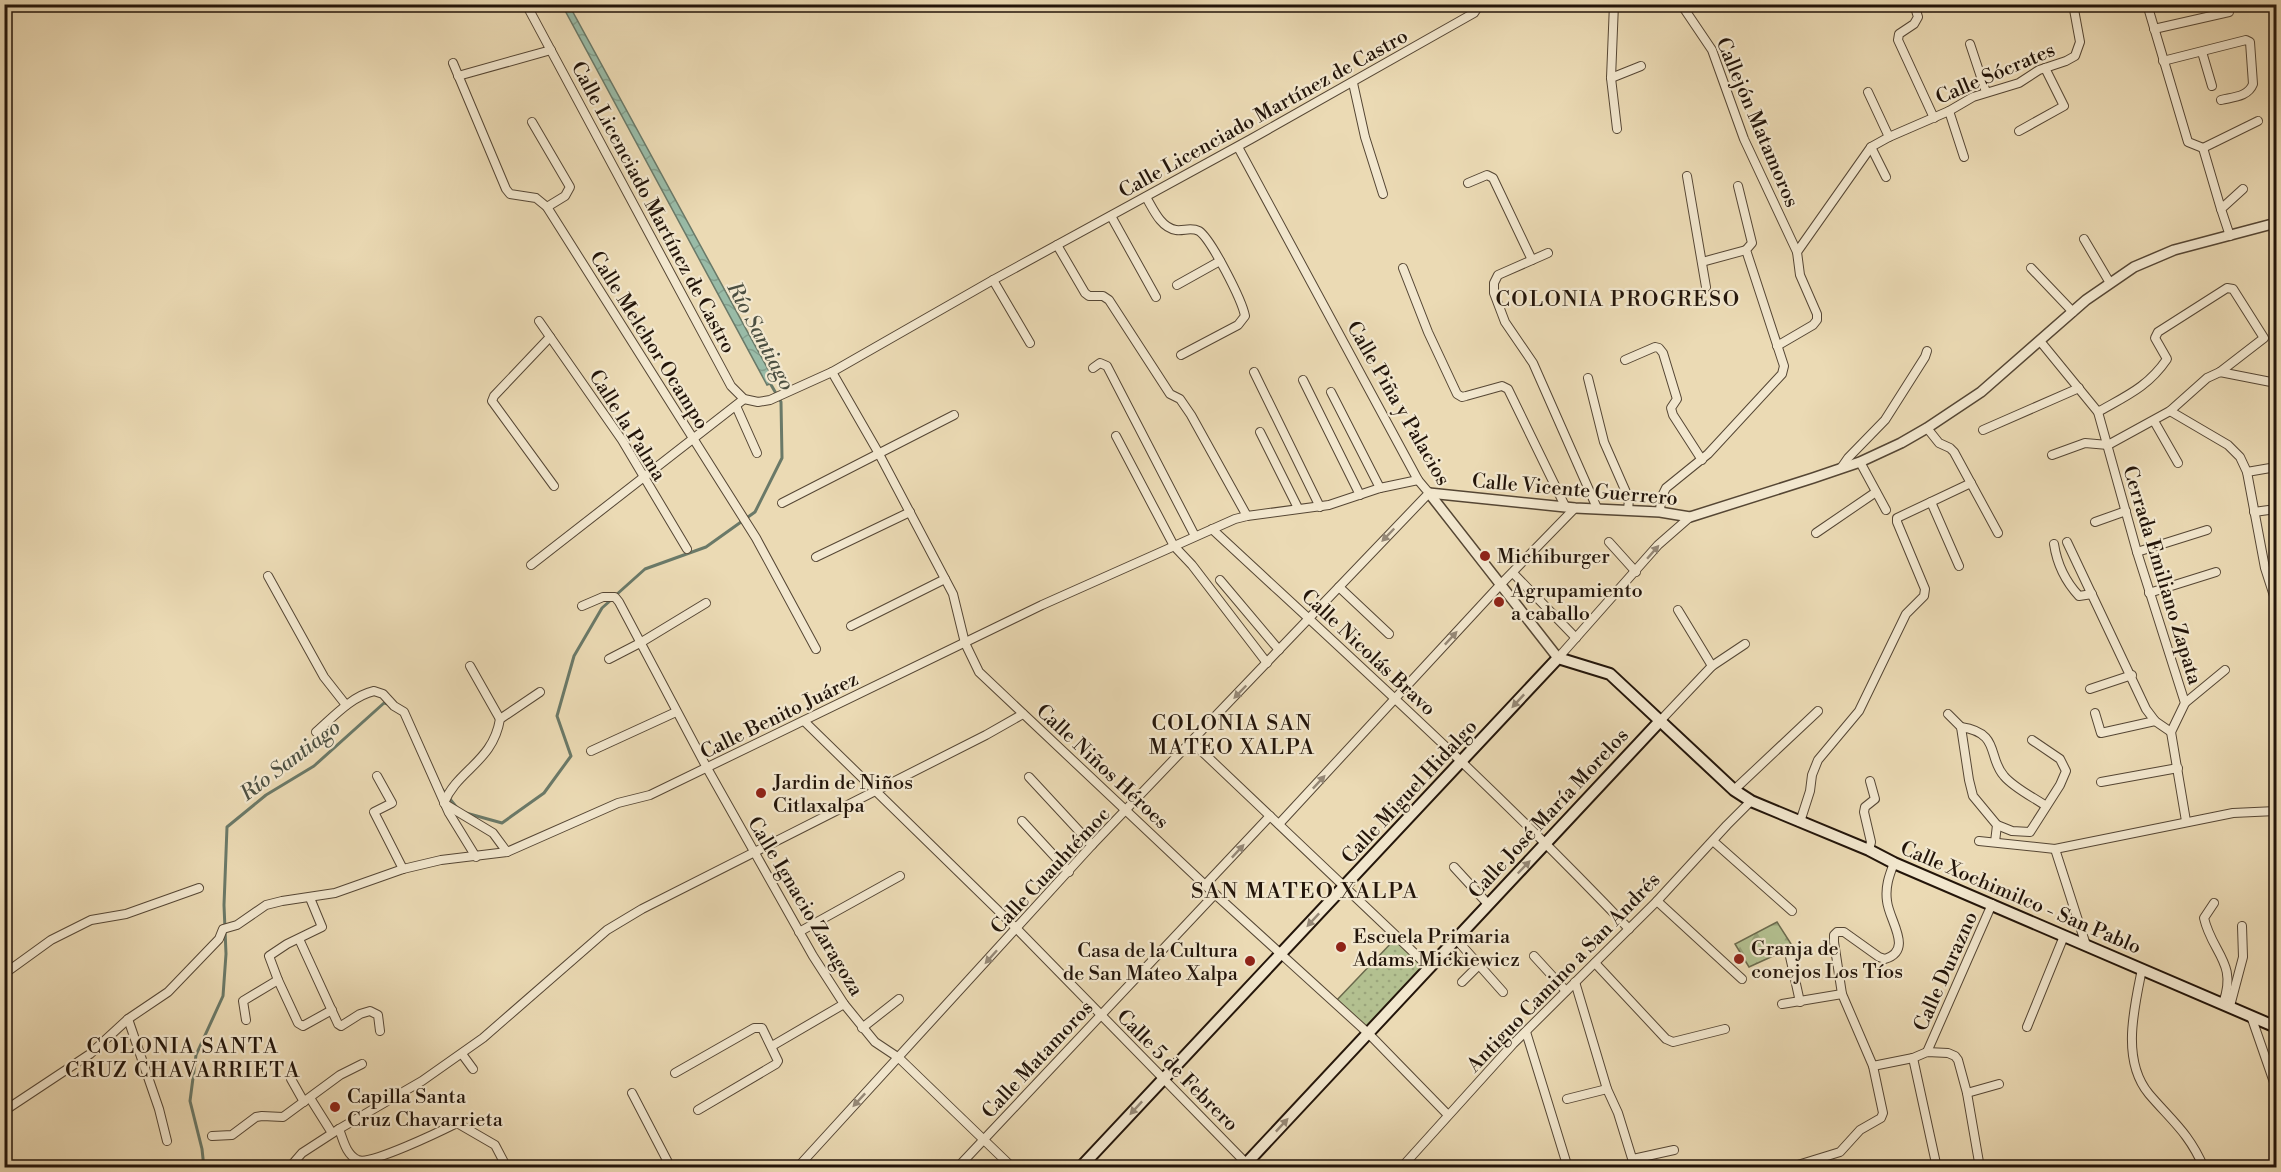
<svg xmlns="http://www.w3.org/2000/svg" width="2281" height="1172" font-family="'Libre Bodoni',serif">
<defs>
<pattern id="forest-firs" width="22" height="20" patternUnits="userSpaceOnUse" patternTransform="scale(1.5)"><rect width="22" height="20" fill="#b3c090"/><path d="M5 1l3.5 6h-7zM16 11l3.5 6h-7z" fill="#9aa47b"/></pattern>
<pattern id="park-dots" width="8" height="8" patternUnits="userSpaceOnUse" patternTransform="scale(1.5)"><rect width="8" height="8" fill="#b3c090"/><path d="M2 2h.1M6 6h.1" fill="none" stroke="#9aa47b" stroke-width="1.8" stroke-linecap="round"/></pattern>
<pattern id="water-waves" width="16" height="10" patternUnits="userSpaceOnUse" patternTransform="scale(1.5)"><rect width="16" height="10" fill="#99bba7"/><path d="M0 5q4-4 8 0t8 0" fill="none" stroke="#84a08e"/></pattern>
</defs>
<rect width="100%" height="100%" fill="#ebdab4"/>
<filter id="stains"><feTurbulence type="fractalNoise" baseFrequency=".00333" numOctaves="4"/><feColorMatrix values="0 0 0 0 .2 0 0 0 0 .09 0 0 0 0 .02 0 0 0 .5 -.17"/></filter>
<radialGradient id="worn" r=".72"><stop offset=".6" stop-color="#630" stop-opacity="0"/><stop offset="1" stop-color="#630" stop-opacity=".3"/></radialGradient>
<path fill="url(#forest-firs)" stroke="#6b6a4d" stroke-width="1.5" d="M1777,922L1793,947L1749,967L1735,944Z"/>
<path fill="url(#park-dots)" stroke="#6b6a4d" stroke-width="1.5" d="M1395,939L1425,967L1365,1030L1336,1001Z"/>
<path fill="url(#water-waves)" stroke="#6a7968" stroke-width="1.5" d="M562,5H569L775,382L767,385Z"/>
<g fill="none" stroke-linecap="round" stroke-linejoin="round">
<g stroke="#6a7968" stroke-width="3">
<path d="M616,595L645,569L706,547L755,512L782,458L781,402L770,383"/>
<path d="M441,788L458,809"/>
<path d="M466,813L502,823L544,793L571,756L557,716L574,656L602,608L611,600"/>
<path d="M204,1168L202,1149L190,1101L196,1055L223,996L226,954L224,905L227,827L266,795L314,766L384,703L388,704"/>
</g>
<g stroke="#554634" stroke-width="10">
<g id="minor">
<path d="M526,4L731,386L744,399L758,402L770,400L832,372L993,280L1251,139L1474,13L1480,4"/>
<path d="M1614,4L1611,78L1617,129"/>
<path d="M1914,4L1918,17L1914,24L1899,34L1898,40L1934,118"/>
<path d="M2147,4L2188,142L2203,148"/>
<path d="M1683,7L1712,50L1744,139L1797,252"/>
<path d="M1953,7L1973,4"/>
<path d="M2154,29L2229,12"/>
<path d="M1970,44L1986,92"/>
<path d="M2202,52L2212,86"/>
<path d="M2163,61L2246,40L2250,42L2253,84C2248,97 2233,97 2221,100"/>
<path d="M453,63L506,189L510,194L536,198L547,207L756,538L816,649"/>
<path d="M458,76L551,50"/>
<path d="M1611,78L1641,66"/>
<path d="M1353,83L1365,137L1383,194"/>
<path d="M1868,92L1889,137"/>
<path d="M1949,111L1964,157"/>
<path d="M532,122L570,187L565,196L547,207"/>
<path d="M2019,131L2064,106L2045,68"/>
<path d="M1871,147L1886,177"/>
<path d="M2203,148L2221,209"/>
<path d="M2203,148L2258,121"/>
<path d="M1687,176L1706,287"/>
<path d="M1468,183L1487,175L1493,178L1532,260"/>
<path d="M1146,197C1153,209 1161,228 1176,230C1184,231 1191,227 1199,231C1211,239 1242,300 1245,316L1238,325L1181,355"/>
<path d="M1111,216L1156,297"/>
<path d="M2230,236L2221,209L2243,189"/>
<path d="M2084,239L2110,283"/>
<path d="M1057,245L1085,293L1089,296H1103L1109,300L1170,394L1180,399L1191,415L1247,516"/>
<path d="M1548,253L1498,275L1494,283V293L1505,322L1533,363L1597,508"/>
<path d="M1702,262L1746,250"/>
<path d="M1403,268L1428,332L1457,394L1462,397L1466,396L1502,386L1508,389L1565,506"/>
<path d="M2031,268L2073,312"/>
<path d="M993,280L1030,343"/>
<path d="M1177,285L1220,261"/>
<path d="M539,321L622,440L687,549"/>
<path d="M550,337L494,396L492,401L554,486"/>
<path d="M2040,341L2098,412L2137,552L2185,703L2171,732L2186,821"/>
<path d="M1777,346L1813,325L1817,320V314L1800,275L1797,252L1871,147L1889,137L1949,111L1973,97L2019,83L2039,70L2066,61L2075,56L2080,42L2073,4"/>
<path d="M1625,360L1655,347L1659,348L1663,353L1677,399L1671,408L1673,415L1702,460"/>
<path d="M1093,368L1100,363L1107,366L1195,536"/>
<path d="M832,372L878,452L953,594L965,643L979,672L1205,885L1369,1034L1448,1115"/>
<path d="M1254,372L1320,507"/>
<path d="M1588,378L1604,442L1629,499L1628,510"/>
<path d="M1303,380L1360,495"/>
<path d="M1331,392L1380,488"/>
<path d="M736,406L757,453"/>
<path d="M2170,411L2228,445L2240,457L2247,472L2265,568L2276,602"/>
<path d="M2098,412C2126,396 2148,387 2167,359L2155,338L2158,332L2227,288L2233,289L2264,338L2220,372"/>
<path d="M2154,421L2178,463"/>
<path d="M1927,428L1939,443L1950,448L1954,452L1998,533"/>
<path d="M1983,430L2079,388"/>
<path d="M1260,432L1298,508"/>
<path d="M1116,436L1174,546L1192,565L1267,663"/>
<path d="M2052,455L2085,443L2108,445L2170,411L2207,378L2220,372L2276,383"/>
<path d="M1860,462L1886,510"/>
<path d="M1841,468L1848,458L1885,420L1925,357L1927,351"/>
<path d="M2247,472L2276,467"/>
<path d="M1931,502L1959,566"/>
<path d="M782,503L954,415"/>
<path d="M1660,512L1661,498L1666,488L1708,454L1782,374L1784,366L1746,250L1752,243L1738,186"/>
<path d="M2254,512L2276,509"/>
<path d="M2095,522L2126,511"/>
<path d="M1212,529C1353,660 1496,789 1629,929"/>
<path d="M1816,533L1876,492"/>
<path d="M1609,542L1636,572"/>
<path d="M2067,542L2146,709L2155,721L2171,732"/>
<path d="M2054,544C2057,564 2065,581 2079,596L2092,594"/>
<path d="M2137,552L2207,530"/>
<path d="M816,557L910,512"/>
<path d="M531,565L744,399"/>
<path d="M1513,573L1576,638"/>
<path d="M268,576L324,677L346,705"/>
<path d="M1220,580L1279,650"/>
<path d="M1339,587L1389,634"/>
<path d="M2149,593L2216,572"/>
<path d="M582,606L603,597H615L619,602L707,768L813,956L844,1004L875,1042L899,1058L1013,1168"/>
<path d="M1678,610L1712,666"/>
<path d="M851,626L945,579"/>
<path d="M1558,658L1658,545L1690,517"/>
<path d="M609,659L640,643L706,603"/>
<path d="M470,666L500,719"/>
<path d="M2090,689L2132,675"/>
<path d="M2185,703L2225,670"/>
<path d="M2095,713L2101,733L2155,721"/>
<path d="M1948,714L1961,727L1969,780L1973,796L1997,825L1995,842"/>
<path d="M804,721L1017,929L1246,1163"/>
<path d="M1660,721L1712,666L1745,644"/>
<path d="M1961,727C2001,733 1987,757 2004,776C2014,788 2033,797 2046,806"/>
<path d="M316,732C333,717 352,696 374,691L383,694L394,706L404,712L449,813L476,857"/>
<path d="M1192,742L1430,968"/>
<path d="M591,751L676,712"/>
<path d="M377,776L392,803L374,812L403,869"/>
<path d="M1029,777L1092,845"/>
<path d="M2101,782L2178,768"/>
<path d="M1734,790L1818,711"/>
<path d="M444,803C457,770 493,762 500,719L540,692"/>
<path d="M445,804L493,833L507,852"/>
<path d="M1022,821L1069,872"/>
<path d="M1800,822L1810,791L1812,775L1818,760L1859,711L1906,614L1924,596L1925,589L1897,522V518L1971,483"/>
<path d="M1279,824L1501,584L1575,508"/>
<path d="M1997,825L2012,831L2030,832L2060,785L2066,771L2060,759L2032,740"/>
<path d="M1713,841L1792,911"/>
<path d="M1979,841L2055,849L2233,813L2276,811"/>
<path d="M2055,849L2086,945"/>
<path d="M1869,850L1871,842L1864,812L1865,807L1875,799L1870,781"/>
<path d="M1894,863C1889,876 1885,887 1887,901C1889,921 1914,950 1885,959L1879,957L1844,932H1837L1834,935V942L1842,994L1873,1066L1913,1058L1927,1052L1948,1053L1955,1056L1958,1060L1967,1093L1980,1168"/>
<path d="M1454,867L1488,904"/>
<path d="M1205,885L1270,816"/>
<path d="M310,898L322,927L287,944L269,956L278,980L298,1023L303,1026L332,1010"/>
<path d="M1657,901L1742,979"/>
<path d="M2214,903L2204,918C2212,953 2238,963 2223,1003"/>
<path d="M799,932L900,876"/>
<path d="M299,939L338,1024L341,1026L360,1014L370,1011L378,1015L380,1031"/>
<path d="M1456,939L1503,992"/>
<path d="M1789,952L1800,1002"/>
<path d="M1534,956L1566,991"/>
<path d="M1595,963L1666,1039L1673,1042L1725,1029"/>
<path d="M2142,969C2134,1009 2121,1060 2149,1094C2172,1121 2189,1133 2204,1168"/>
<path d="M4,974L51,940L91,920L126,914L199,888"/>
<path d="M1462,982L1479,965"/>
<path d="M1575,982L1607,1089L1618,1113L1635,1168"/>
<path d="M1782,1004L1842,994"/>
<path d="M2230,1006L2243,957L2242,926"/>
<path d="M2251,1016L2276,1088"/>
<path d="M128,1019L159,1109L167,1141"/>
<path d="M246,1020L243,1001L278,980"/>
<path d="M2027,1027L2064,936"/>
<path d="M862,1028L899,999"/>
<path d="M1526,1032L1568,1168"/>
<path d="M772,1046L844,1004"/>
<path d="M1927,1052L1992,904"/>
<path d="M462,1054L473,1069"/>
<path d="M1913,1058L1937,1168"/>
<path d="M675,1073L754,1028H762L778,1061L776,1064L698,1110"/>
<path d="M291,1079L304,1102"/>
<path d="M632,1093L671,1168"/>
<path d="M1967,1093L1999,1084"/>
<path d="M310,1098L332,1133"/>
<path d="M1567,1099L1607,1089"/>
<path d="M4,1111L90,1054L128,1019L168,992L219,939L223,929L237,925L266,905L282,901L335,893L403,869L441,860L507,852L618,803L650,795L1042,605L1235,519L1247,516L1329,505L1380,488L1418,480"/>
<path d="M339,1129C343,1139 346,1155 358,1160C371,1165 441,1131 457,1123L495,1145L507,1168"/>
<path d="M212,1136L232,1135L256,1117L262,1116L283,1117L340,1075L362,1064"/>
<path d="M1633,1159L1674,1150"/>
<path d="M289,1168L302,1153L339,1129L422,1081L483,1038L607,930L642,909L986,735L1023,714"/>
<path d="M797,1168L1092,845L1429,493L1418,480L1238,147"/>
<path d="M957,1168L1215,894"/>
<path d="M1401,1168L1513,1044L1657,901L1727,825L1751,801"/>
<path d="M1788,1168L1840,1152L1860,1130L1881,1118L1883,1113L1873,1066"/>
</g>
</g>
<g stroke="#554634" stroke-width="12">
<g id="tertiary">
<path d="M1429,493L1575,508L1660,512L1690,517L1813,478L1860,462L1901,443L1927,428L1981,392L2086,300L2134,267L2174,250L2276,223"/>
<path d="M1429,493L1558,658"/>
</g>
</g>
<g stroke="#23150a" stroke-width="14">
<g id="secondary">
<path d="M1080,1168L1558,658L1610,674L1734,790L1751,801L1869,850L1894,863L2276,1027"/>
<path d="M1242,1168L1660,721"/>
</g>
</g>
<use href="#minor" stroke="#f2e7ce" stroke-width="8"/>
<use href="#tertiary" stroke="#f2e7ce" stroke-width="9"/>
<use href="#secondary" stroke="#f2e7ce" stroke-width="10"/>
</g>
<defs><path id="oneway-solid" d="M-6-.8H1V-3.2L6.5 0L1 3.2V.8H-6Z" transform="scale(1.5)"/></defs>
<g fill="#958876">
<use href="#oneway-solid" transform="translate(1388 535) rotate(134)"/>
<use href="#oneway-solid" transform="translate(1653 552) rotate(-49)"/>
<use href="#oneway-solid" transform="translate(1451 638) rotate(-47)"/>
<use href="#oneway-solid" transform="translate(1240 692) rotate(134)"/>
<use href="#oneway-solid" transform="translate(1518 701) rotate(133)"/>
<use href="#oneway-solid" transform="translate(1319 782) rotate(-47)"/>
<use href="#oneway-solid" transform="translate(1238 851) rotate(-47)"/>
<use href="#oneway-solid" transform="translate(1524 867) rotate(-46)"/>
<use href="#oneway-solid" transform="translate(1313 920) rotate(133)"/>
<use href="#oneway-solid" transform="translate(991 957) rotate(132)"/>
<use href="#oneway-solid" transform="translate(859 1100) rotate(133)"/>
<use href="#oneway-solid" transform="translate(1136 1108) rotate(133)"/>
<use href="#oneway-solid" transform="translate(1282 1125) rotate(-47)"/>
</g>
<g fill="#8f2418" stroke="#f2e7ce" stroke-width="2">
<circle cx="1485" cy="556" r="6"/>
<circle cx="1499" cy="602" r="6"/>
<circle cx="761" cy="793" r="6"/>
<circle cx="1341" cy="947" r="6"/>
<circle cx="1739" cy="959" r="6"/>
<circle cx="1250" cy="961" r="6"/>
<circle cx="335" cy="1107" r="6"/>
</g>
<g text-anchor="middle" stroke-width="4.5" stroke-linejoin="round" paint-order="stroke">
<g font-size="20" fill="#23150a" stroke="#f2e7ce">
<text transform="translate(1995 73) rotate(-23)" y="7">Calle Sócrates</text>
<text transform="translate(1263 113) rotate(-29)" y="7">Calle Licenciado Martínez de Castro</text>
<text transform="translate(1758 122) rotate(67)" y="7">Callejón Matamoros</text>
<text transform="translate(654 207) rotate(62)" y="7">Calle Licenciado Martínez de Castro</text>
<text transform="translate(650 340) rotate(58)" y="7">Calle Melchor Ocampo</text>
<text transform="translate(1399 403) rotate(60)" y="7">Calle Piña y Palacios</text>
<text transform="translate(628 425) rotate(58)" y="7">Calle la Palma</text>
<text transform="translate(1575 489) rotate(5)" y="7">Calle Vicente Guerrero</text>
<text transform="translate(2163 575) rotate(73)" y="7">Cerrada Emiliano Zapata</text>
<text transform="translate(1369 652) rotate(43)" y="7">Calle Nicolás Bravo</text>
<text transform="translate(779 715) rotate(-26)" y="7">Calle Benito Juárez</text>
<text transform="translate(1103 766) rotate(43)" y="7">Calle Niños Héroes</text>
<text transform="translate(1409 791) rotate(-47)" y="7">Calle Miguel Hidalgo</text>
<text transform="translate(1548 813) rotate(-47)" y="7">Calle José María Morelos</text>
<text transform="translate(1050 870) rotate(-47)" y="7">Calle Cuauhtémoc</text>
<text transform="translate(2021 897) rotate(23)" y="7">Calle Xochimilco - San Pablo</text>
<text transform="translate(806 906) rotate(59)" y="7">Calle Ignacio Zaragoza</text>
<text transform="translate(1945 971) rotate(-66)" y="7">Calle Durazno</text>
<text transform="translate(1563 972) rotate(-46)" y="7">Antiguo Camino a San Andrés</text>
<text transform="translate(1037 1059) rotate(-47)" y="7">Calle Matamoros</text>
<text transform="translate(1178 1070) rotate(45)" y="7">Calle 5 de Febrero</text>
</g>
<g font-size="20" fill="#23150a" stroke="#f2e7ce" text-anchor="start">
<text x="1497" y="563">Michiburger</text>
<text x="1511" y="597">Agrupamiento<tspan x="1511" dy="23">a caballo</tspan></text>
<text x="773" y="789">Jardin de Niños<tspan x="773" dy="23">Citlaxalpa</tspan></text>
<text x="1353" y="943">Escuela Primaria<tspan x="1353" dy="23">Adams Mickiewicz</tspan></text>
<text x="1751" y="955">Granja de<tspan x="1751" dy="23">conejos Los Tíos</tspan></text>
<text x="1238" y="957" text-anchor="end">Casa de la Cultura<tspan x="1238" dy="23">de San Mateo Xalpa</tspan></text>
<text x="347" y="1103">Capilla Santa<tspan x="347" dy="23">Cruz Chavarrieta</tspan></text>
</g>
<g font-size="21" letter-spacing="1.5" fill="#23150a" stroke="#f2e7ce">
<text x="1618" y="306">COLONIA PROGRESO</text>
<text x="1232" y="730">COLONIA SAN<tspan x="1232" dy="24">MATEO XALPA</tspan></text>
<text x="183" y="1053">COLONIA SANTA<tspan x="183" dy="24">CRUZ CHAVARRIETA</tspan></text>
</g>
<g font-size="21" font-style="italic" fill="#4c4f41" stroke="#f2e7ce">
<text transform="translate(761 336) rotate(62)" y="7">Río Santiago</text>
<text transform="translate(290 760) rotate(-37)" y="7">Río Santiago</text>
</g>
<g font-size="22" letter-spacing="1.5" fill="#23150a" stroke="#f2e7ce">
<text x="1305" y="898">SAN MATEO XALPA</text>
</g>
</g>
<rect width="2281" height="1172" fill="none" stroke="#ebdab4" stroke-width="24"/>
<rect x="6" y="6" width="2269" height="1160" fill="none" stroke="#23150a" stroke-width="3"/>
<rect x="12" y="12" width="2257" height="1148" fill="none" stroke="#23150a" stroke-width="1.5"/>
<rect width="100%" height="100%" filter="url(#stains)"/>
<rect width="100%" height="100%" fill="url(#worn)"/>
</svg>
